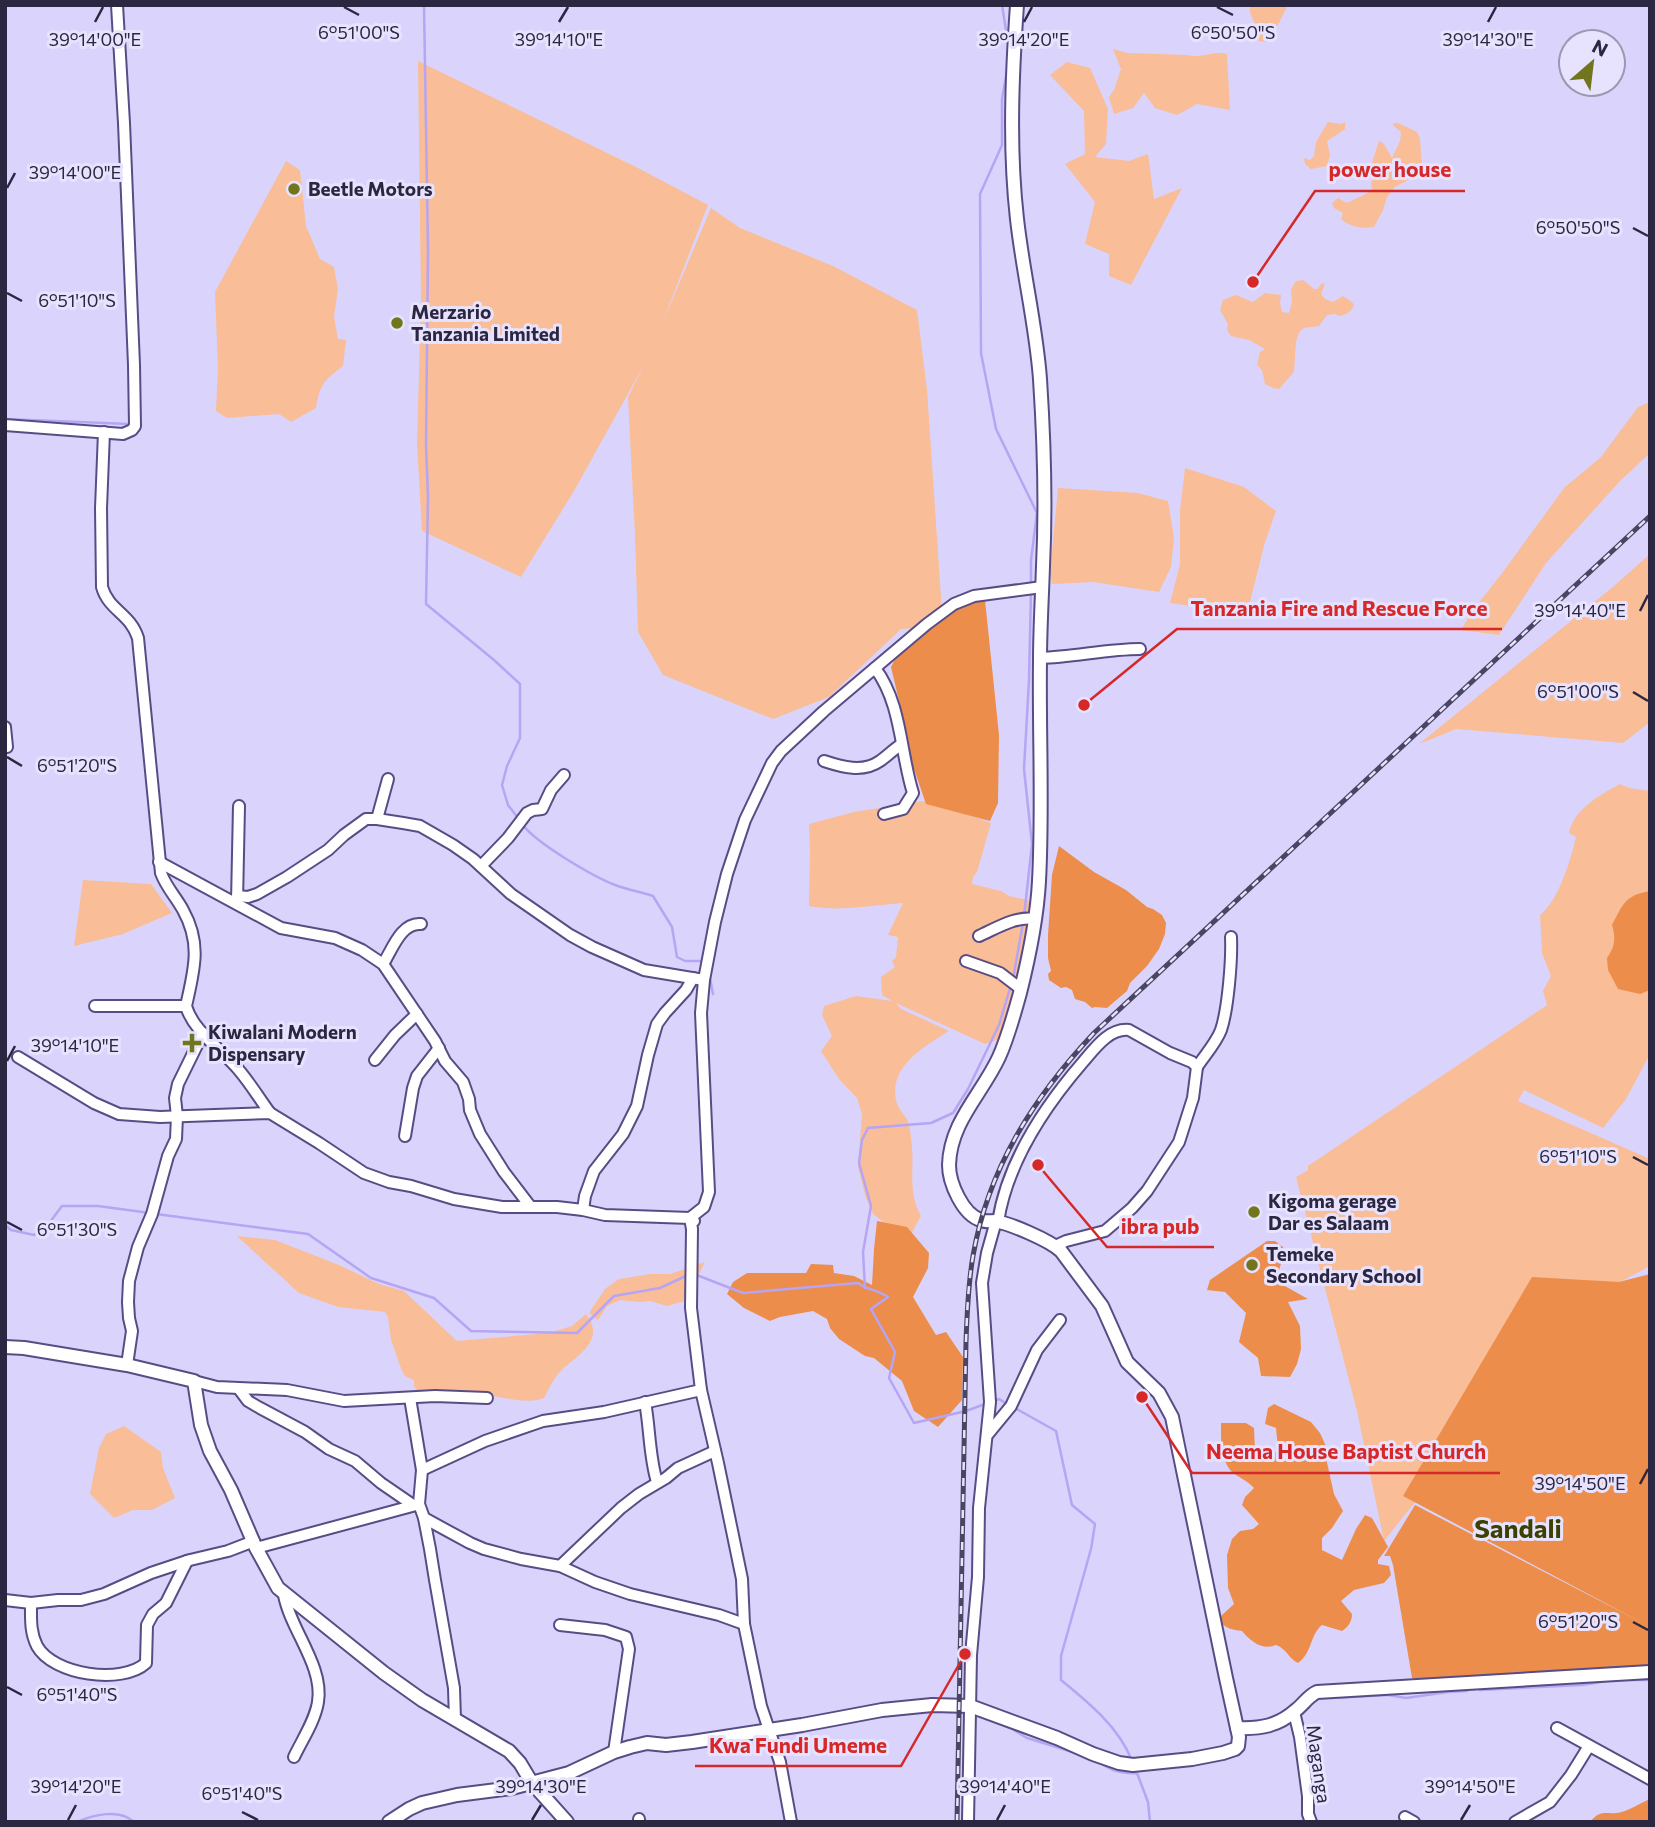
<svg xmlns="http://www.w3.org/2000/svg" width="1655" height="1827" font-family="Commissioner,sans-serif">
<rect width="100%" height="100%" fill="#dad4fc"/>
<g fill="#f9bd97">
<path d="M1250,5H1288L1269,42L1258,41L1260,35L1250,13Z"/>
<path d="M1113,49L1127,53L1187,55C1203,59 1213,50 1227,54L1230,110L1197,104L1177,115L1155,108L1144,93L1133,108L1114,114L1109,97L1114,90L1121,69Z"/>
<path d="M418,61L638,168L708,205L662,324L711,208L740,228L833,266L917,310L927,390L943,627L901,629L829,697L773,719L663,675L638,632L635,535L628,397L645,363L574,491L521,577L422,531L417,444L421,299Z"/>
<path d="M1067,62L1090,68L1108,109L1106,144L1095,157L1129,161L1148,154L1154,199L1182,188L1131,285L1109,276V254L1085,244L1095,202L1065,164L1085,154L1084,111L1050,75Z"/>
<path d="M1328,122L1341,124L1345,122V129L1327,141L1330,155L1327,166L1311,169L1305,164L1304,158L1310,160L1314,156L1316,142Z"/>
<path d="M1394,123H1398L1417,132L1420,139L1422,167L1405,182L1395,187L1387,197L1383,210L1374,227C1363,229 1350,227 1341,219L1343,213L1334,208L1332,203L1338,198L1347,203C1356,198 1364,196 1372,190L1371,183L1375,175L1370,169L1379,141L1384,144L1392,158L1400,141L1401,132L1393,125Z"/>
<path d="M286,161L300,170L306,226L320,259L334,267L338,289L334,317L338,339L346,340L343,366C324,381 320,383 316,408L291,422L279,414L227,418L216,411L218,368L215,292Z"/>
<path d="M1303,280L1314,289H1317L1322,283L1325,284L1321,294L1325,299L1333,302L1343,296L1352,302L1354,305C1351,312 1347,314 1340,316L1335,314L1327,315L1319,326L1304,328L1299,332L1296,342L1294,372L1279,389L1273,388L1265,384L1262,370L1257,365L1260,352L1265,349L1249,340L1231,336L1227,330L1228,324L1220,310L1223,300L1236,295L1253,302L1265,293L1281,295L1280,303L1282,312L1289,313L1292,302L1291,289L1296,281Z"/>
<path d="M1650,402V453L1620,481L1546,563L1499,635L1461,630L1473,610L1503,572L1564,488L1601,457L1638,407Z"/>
<path d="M1185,468L1244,487L1276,511L1265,542L1247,614L1170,603L1180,564V510Z"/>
<path d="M1058,488L1138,493L1168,501L1174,538L1171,567L1159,592L1093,582L1052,584L1050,574Z"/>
<path d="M1650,554V722L1623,743L1456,729L1419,744L1614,586Z"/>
<path d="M1620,784L1629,788L1650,791V1054L1626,1099L1603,1128L1524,1090L1518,1101L1650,1159V1266L1590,1298L1581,1294L1384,1541L1357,1411L1296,1177L1308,1170V1166L1547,1005L1543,991L1551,976L1542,953L1540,915C1558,902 1571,859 1576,837L1569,833C1573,810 1601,794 1620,784Z"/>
<path d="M923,801L948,807L991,823L977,872L973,877L972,884L1001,891L1009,896L1032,901L1029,930L1003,1038L985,1044L896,1003L901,1009L949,1031C925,1046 889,1066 896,1100C897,1107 903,1113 907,1119C910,1126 911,1137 912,1146C914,1170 908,1194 921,1216L910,1236L897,1232L873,1214L866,1198L858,1167L862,1114L857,1098L839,1079L821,1051L832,1036L822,1015L824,1006L856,996L892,1001L882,995L881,977L895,967L892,961L896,957L898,937L888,935L903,903C873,905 840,912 809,906L810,850L809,824L854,812Z"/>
<path d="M83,880L151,884L172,913L123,934L74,946Z"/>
<path d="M237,1236L275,1240L339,1265L379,1284L404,1291L457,1341L549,1333L572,1326L586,1314C606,1340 579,1354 562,1370C554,1377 549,1389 544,1398C528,1405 500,1396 482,1395C462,1394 441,1394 420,1393L414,1386V1380L405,1376L402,1371L391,1340L388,1317L385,1312L338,1307L299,1293Z"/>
<path d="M705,1262L685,1301L667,1306L650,1301L639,1302L620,1300L607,1306L598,1320L589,1313L605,1289L619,1279L650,1274H670Z"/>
<path d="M124,1426L161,1452L163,1468L175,1498L152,1510H133L114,1518L90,1494L99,1448L106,1434Z"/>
</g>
<g fill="#ec8d4c">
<path d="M976,593L985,600L999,735L998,803L990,821L926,804L910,757L909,743L891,667L905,640Z"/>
<path d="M1059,846L1094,872L1126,890L1147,907L1153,909L1162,915L1166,923L1165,934L1159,949L1147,966L1130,983L1127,991L1107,1008L1095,1007L1092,1008L1085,1002L1075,999L1072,990L1066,987L1061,988L1049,980L1048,974L1051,971L1048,958V935L1052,875Z"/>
<path d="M1650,891V990L1640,994L1618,989L1608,970L1607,958C1615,947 1616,938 1612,925C1624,903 1624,896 1650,891Z"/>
<path d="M877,1221L907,1227L929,1253L928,1268L913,1297L936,1335L946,1332L963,1357L962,1400L938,1427L914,1411L902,1381L874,1358L865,1356L839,1339L830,1328L827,1319L813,1311L780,1317L770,1321L744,1308L727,1294L733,1282L747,1273H806L811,1264L833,1265L834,1273L854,1276L872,1285L874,1249Z"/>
<path d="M1267,1241H1275L1283,1247L1284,1253L1276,1281L1308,1299L1288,1302L1300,1326L1301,1349L1297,1364L1290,1377L1261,1376L1258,1358L1239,1342L1246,1313L1225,1292L1207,1290L1210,1280Z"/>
<path d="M1650,1274V1667L1423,1680L1412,1678L1393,1565L1390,1556H1384L1415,1505L1643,1623L1403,1496L1532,1277L1619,1282Z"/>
<path d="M1274,1404L1311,1422L1320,1433L1325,1444L1326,1458L1334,1494L1343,1511L1332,1528L1322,1538V1550L1342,1560L1356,1529L1365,1515L1372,1518L1388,1547L1378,1560V1564L1389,1566L1391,1575L1384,1583L1354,1590L1341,1601L1352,1614C1352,1622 1348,1627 1342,1631L1322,1625C1309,1636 1313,1652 1298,1663C1288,1658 1286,1648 1276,1645C1263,1651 1250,1641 1242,1631C1233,1630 1224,1628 1219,1620L1222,1615L1234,1604L1228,1588L1227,1555L1232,1539L1240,1531L1253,1529L1259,1524L1242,1505L1245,1497L1254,1488C1247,1480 1236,1476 1231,1471C1220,1459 1221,1438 1221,1423H1246L1254,1428L1255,1452L1260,1457L1273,1456L1278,1448L1276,1428L1265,1424L1268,1408Z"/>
<path d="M1650,1799V1822H1590C1600,1810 1604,1814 1617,1813C1627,1812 1640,1803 1650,1799Z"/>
</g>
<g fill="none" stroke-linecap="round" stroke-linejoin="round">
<g stroke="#b5a5f4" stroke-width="2.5">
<path d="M424,5L428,251L426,445L428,497L426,604L494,660L520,684V738L507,766L502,785L508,805L518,818"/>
<path d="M1002,5L1009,49"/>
<path d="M1008,65L1002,99V145L980,194L981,353L996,429L1037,513L1031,560V585"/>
<path d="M5,419L129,424L132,421"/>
<path d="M522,824C536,843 592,876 615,885C628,890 641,892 653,896L672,927L677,957L685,961H703"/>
<path d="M1024,917L1032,844L1024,769L1029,680L1031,592"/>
<path d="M709,973L713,994"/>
<path d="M1013,979L1023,923"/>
<path d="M156,1214L308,1234L371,1278L434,1298L471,1331L577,1333L614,1296L660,1288L688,1275"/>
<path d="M5,1225L11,1230L34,1235L50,1222L62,1206H98L150,1213"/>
<path d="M694,1274L743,1293L858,1283C867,1290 878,1290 888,1297L871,1309L895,1352L889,1378L914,1423L966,1411L985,1404"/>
<path d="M865,1288L863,1252L871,1206L859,1163L862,1140L868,1128L931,1123L953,1113L968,1089L999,1025L1011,985"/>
<path d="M994,1401L999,1399L1007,1404"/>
<path d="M1013,1407L1056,1431L1072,1505L1095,1524L1091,1549L1061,1656V1680C1088,1702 1119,1727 1132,1761"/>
<path d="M1480,1690L1582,1685L1614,1680H1650"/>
<path d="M1331,1698L1388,1695L1406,1698L1448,1692L1467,1691"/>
<path d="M1014,1730L1027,1738L1079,1754"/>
<path d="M1098,1761C1111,1771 1121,1774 1137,1773L1148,1802L1150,1822"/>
<path d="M77,1822C93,1815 119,1808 134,1822"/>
</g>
<g stroke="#594c85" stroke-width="14">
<g id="minor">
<path d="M5,425L123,434L132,430L135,426L134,365L124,123L117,5"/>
<path d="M104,432L101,508L102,587C109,611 130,613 138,638L161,873C166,887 176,897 183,910C202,944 194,970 186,1006C193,1031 221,1049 238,1069C250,1083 259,1098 270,1113"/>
<path d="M1040,658C1074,657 1107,649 1140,649"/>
<path d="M875,668C902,704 900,752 913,793L903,809L884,814"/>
<path d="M5,727L7,747"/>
<path d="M824,761C842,767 863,773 880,761C887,756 894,749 902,744"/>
<path d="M377,819L388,779"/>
<path d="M159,862L281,928L335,938L362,950L383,964L435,1041L445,1061L463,1082L469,1099L470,1110L480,1134L504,1172L530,1206"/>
<path d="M481,866L508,838L527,813L533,810L542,809L551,790L564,775"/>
<path d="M237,896L248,897L257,894L287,877L328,850L344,835L366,819H377L403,823L420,826L453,845L473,859L511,894L570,935L592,947L644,970L704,980"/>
<path d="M237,902L239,806"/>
<path d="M979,936C997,928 1015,916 1035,919"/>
<path d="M966,961L1000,973L1021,989"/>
<path d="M383,964C392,950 401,922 421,924"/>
<path d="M95,1006H186"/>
<path d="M18,1057L94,1103L119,1114L160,1117L270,1113L319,1143L364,1173L389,1182L411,1186L454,1199L502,1207H557L583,1210L605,1215L690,1218L694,1221"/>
<path d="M375,1060L395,1035L417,1014"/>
<path d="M1197,1067C1205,1055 1216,1043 1221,1030C1228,1009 1232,960 1231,937"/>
<path d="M405,1136L413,1088L417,1076L439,1048"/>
<path d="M583,1210L585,1196L594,1171L623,1134L637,1106L648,1055L657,1024L665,1013L686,990L693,978"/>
<path d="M998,1222C1007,1163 1045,1106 1083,1062C1095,1048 1109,1028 1129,1030L1170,1053L1192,1062L1197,1067L1193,1098L1179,1142L1147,1191L1132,1208L1105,1231L1066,1241L1055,1246"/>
<path d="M127,1365L132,1331L129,1318L128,1302L129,1281L138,1247L152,1214L168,1156L176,1139L177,1116L175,1098L178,1084L203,1033"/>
<path d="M194,1381L217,1387L287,1390L344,1401L435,1396L487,1398"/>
<path d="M239,1389L248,1401L260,1408L305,1432L329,1449L355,1461L381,1483L413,1505"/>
<path d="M410,1398L422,1470L419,1504L424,1518L430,1549L435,1580L454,1688L455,1720"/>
<path d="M645,1402C650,1428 649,1456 657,1482"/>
<path d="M988,1434L1011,1406L1037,1350L1060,1320"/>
<path d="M422,1470L485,1441L543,1421L604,1412L701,1390"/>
<path d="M424,1518L470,1543L484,1549L521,1559L560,1566L595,1582L630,1594L719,1615L744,1624"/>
<path d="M256,1548L416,1505"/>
<path d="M560,1566L621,1508L639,1494L666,1478L678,1468L715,1451"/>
<path d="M284,1595C290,1629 324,1666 318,1702C315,1721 302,1740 294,1757"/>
<path d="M5,1600L31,1603L58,1600H81L104,1594L151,1573L190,1560L228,1551L254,1541"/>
<path d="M31,1603C31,1619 30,1632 37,1646C53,1675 122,1685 146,1663L147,1625L153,1614L166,1603L187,1561"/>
<path d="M560,1625L605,1630L626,1637L629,1649L614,1752"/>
<path d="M1294,1712L1300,1737L1308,1796V1814L1311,1822"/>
<path d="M1557,1728L1650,1779"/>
<path d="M1405,1817L1414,1822"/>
<path d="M639,1822V1819"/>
<path d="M791,1822L780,1762L761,1706L744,1624L742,1579L718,1463L701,1390L691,1308L692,1229L690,1218L704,1207L709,1192L701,1013L704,980L715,922L727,874L745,820L772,763L781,751L824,711L927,624L954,604L974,596L1042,587"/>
<path d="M968,1822L971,1655L978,1577L979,1508L990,1402L982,1283L987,1253L996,1221"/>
<path d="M1515,1822L1550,1802L1571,1775L1589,1746"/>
</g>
</g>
<g stroke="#594c85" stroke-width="16">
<g id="tertiary">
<path d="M5,1347L24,1348L127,1365L194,1381L201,1425L210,1451L231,1490L256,1548L278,1588L384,1673L422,1700L509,1751L520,1763L532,1783L567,1822"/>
<path d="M1237,1728C1261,1729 1278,1726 1296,1710C1304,1704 1308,1696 1317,1692L1650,1672"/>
<path d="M389,1822L409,1809L422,1803L457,1795L512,1788L569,1773L614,1752L630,1747L647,1743L666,1745L692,1742L802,1725L882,1710L932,1705L970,1706L1057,1738L1093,1754L1119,1763L1133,1765L1192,1759L1223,1753L1235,1749L1238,1746L1239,1737L1226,1678L1172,1417L1159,1393L1127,1362L1102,1306L1061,1251C1049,1240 1011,1224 995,1221C990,1221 985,1222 981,1220C963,1215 949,1183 949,1165C950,1122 982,1094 999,1057C1008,1037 1014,1015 1020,993C1029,957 1037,920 1039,881C1043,808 1039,734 1040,660C1040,629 1042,598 1043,566C1046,505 1044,440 1040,379C1036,325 1023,273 1017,219C1009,149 1012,76 1017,5"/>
</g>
</g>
<use href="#minor" stroke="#fff" stroke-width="10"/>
<use href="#tertiary" stroke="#fff" stroke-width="12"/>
<g stroke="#4a4562" stroke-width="5">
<path id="rail" d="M957,1822L966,1342C967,1313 968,1284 973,1256C988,1168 1034,1097 1094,1033L1650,516"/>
</g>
<use href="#rail" stroke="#e7e3fe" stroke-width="2.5" stroke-dasharray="8" stroke-linecap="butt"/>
</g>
<path fill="none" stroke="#2c2741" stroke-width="2.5" d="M344,7L359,15M1217,7L1233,15M95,22L103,7M559,22L568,7M1024,22L1032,7M1488,22L1496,7M7,188L15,173M1633,228L1648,236M7,293L22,301M1640,611L1648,595M1633,692L1648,701M7,757L22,766M7,1061L15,1046M1633,1157L1648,1165M7,1222L22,1230M1640,1484L1648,1469M1633,1622L1648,1630M7,1687L22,1695M242,1812L258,1820M68,1820L76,1805M532,1820L541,1805M997,1820L1005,1805M1461,1820L1470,1805"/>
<g fill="#70751e" stroke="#e7e3fe" stroke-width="2.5">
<circle cx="294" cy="189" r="7"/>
<circle cx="397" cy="323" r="7"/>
<path d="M188.5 1032.5h7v7h7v7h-7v7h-7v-7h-7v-7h7z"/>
<circle cx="1254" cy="1212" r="7"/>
<circle cx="1252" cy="1265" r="7"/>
</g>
<g text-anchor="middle" stroke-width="6" stroke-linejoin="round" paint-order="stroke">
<g font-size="19" font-weight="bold" fill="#2c2741" stroke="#e7e3fe" text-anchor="start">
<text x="308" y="196">Beetle Motors</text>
<text x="411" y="319">Merzario<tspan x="411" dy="22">Tanzania Limited</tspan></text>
<text x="208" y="1039">Kiwalani Modern<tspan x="208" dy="22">Dispensary</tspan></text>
<text x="1268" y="1208">Kigoma gerage<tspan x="1268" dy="22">Dar es Salaam</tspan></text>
<text x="1266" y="1261">Temeke<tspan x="1266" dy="22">Secondary School</tspan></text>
</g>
<g font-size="19" fill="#2c2741" stroke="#e7e3fe">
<text transform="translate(1319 1764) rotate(82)" y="7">Maganga</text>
</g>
<g font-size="26" font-weight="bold" fill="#3c4000" stroke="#e7e3fe">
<text x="1518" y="1538">Sandali</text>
</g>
</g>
<g font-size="18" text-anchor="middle" fill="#2c2741" stroke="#e7e3fe" stroke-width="6" stroke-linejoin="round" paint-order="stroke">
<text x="359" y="39">6°51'00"S</text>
<text x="1233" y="39">6°50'50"S</text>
<text x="95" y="46">39°14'00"E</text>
<text x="559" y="46">39°14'10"E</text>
<text x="1024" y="46">39°14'20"E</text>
<text x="1488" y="46">39°14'30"E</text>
<text x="75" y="179">39°14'00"E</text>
<text x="1578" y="234">6°50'50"S</text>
<text x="77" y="307">6°51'10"S</text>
<text x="1580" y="617">39°14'40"E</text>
<text x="1578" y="698">6°51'00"S</text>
<text x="77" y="772">6°51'20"S</text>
<text x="75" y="1052">39°14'10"E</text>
<text x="1578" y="1163">6°51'10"S</text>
<text x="77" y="1236">6°51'30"S</text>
<text x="1580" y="1490">39°14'50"E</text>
<text x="1578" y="1628">6°51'20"S</text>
<text x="77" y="1701">6°51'40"S</text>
<text x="76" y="1793">39°14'20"E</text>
<text x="541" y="1793">39°14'30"E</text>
<text x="1005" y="1793">39°14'40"E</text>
<text x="1470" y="1793">39°14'50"E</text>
<text x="242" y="1800">6°51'40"S</text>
</g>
<path fill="none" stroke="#d62828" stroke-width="2.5" d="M1253 282L1315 191H1465M1084 705L1177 629H1502M1038 1165L1107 1247H1214M1142 1397L1192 1473H1500M965 1654L901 1766H695"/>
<g fill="#d62828" stroke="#e7e3fe" stroke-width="2.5">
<circle cx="1253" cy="282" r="7"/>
<circle cx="1084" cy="705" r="7"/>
<circle cx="1038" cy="1165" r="7"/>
<circle cx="1142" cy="1397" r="7"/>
<circle cx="965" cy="1654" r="7"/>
</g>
<g font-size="21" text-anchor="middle" font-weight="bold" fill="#d62828" stroke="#e7e3fe" stroke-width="6" stroke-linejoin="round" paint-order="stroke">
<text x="1390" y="177">power house</text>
<text x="1339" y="616">Tanzania Fire and Rescue Force</text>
<text x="1160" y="1234">ibra pub</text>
<text x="1346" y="1459">Neema House Baptist Church</text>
<text x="798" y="1753">Kwa Fundi Umeme</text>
</g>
<rect width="1655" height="1827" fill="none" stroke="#2c2741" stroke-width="14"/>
<g transform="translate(1592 63) rotate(28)"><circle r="33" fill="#e7e3fe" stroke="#9c98b2" stroke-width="2"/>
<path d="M0-5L12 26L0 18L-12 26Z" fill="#70751e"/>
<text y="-10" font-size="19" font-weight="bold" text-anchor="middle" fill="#2c2741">N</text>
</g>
</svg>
